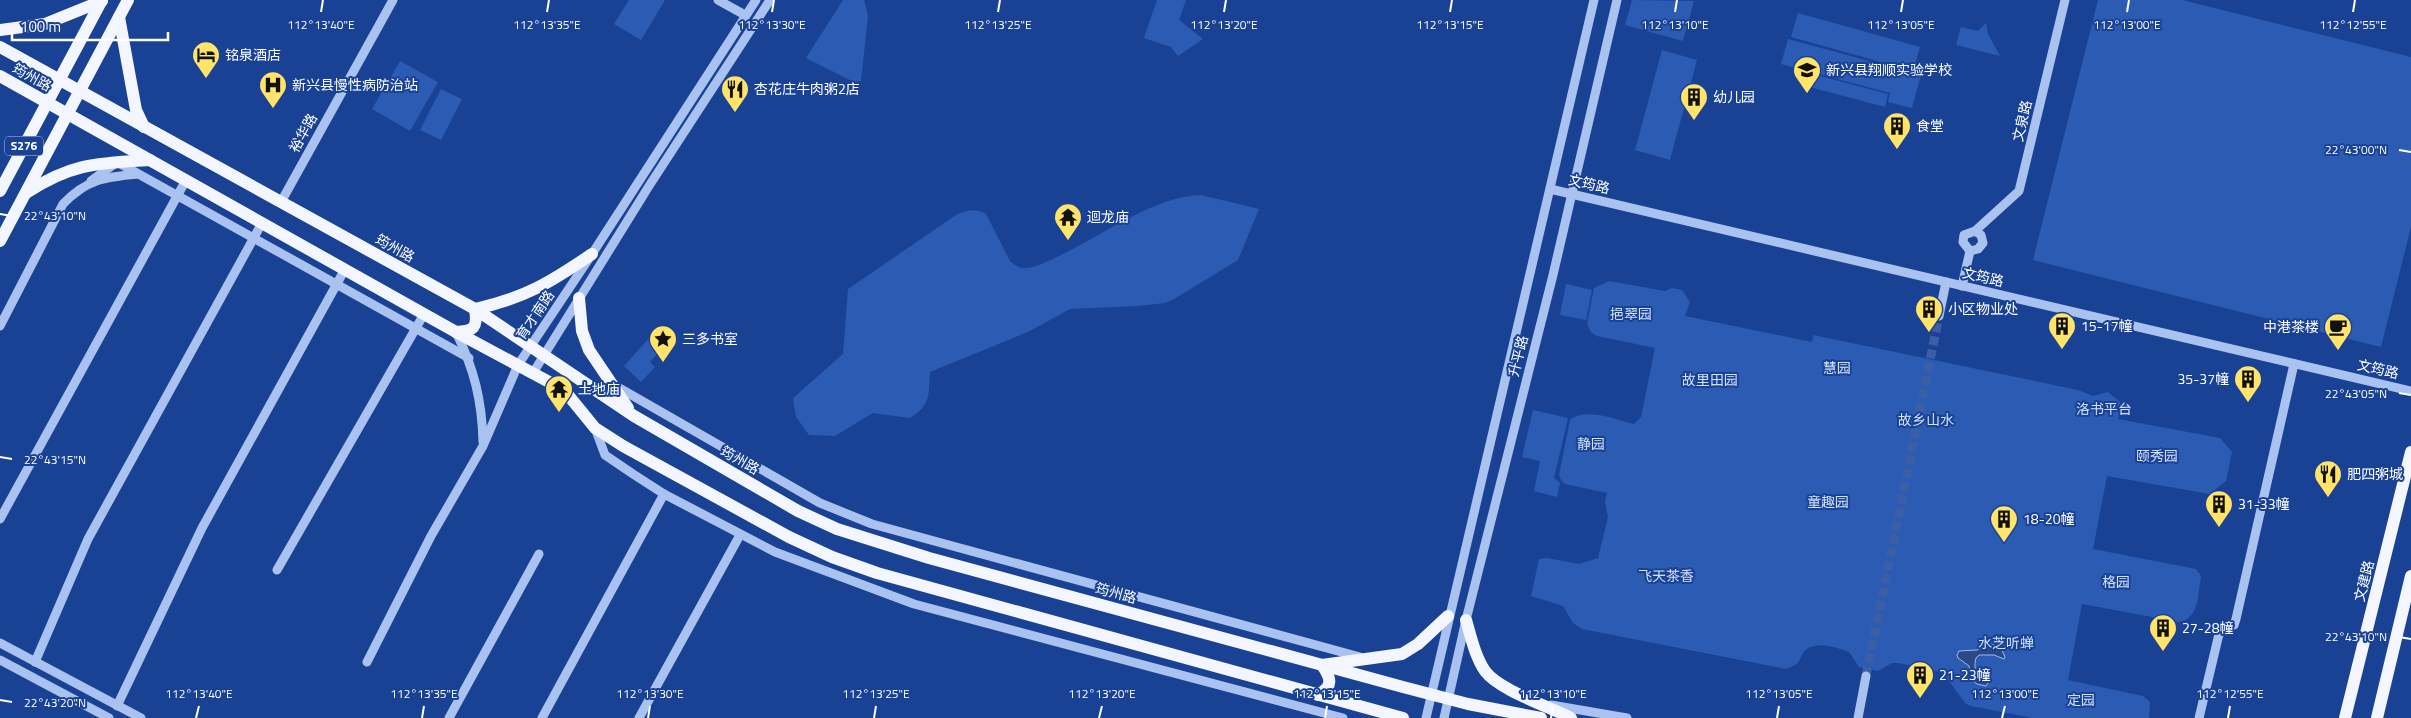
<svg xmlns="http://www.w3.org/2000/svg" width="2411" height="718" font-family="'Titillium Web','Noto Sans SC',sans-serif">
<rect width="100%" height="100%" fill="#194295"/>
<g fill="#2c5bb3">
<path d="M629,0H665L641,40L614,24Z"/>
<path d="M843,0H864L868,16L861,81L854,82L806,58Z"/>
<path d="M1157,0H1186L1179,20L1203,39L1178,56L1171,47L1144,38Z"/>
<path d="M1632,0L1694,1L1683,41L1625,25Z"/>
<path d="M2098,0H2182L2411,57V227L2381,347L2033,260Z"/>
<path d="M1798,13L1920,47L1913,71L1791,37Z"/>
<path d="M1986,23L1988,34L2000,56L1956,45L1961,27L1978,31Z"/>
<path d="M1788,39L1921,75L1912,108L1888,102L1890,93L1781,64Z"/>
<path d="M1662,50L1697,60L1670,160L1635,150Z"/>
<path d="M400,61L438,82L410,131L372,109Z"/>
<path d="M1809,73L1888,94L1885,107L1806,86Z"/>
<path d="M441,89L462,99L441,140L420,130Z"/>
<path d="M1201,195L1259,209L1238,260L1174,299L1165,303L1138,306L1070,309L1030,331L930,372C928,395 932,404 910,418L873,413L835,436L809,435L796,417L793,398L843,354L848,289L956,215C967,210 975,208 986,214L1010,261C1014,264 1017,267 1023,268C1038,268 1054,258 1067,252C1107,232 1156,196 1201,195Z"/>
<path d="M1609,281L1665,291L1672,288L1682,290L1690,302L1685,316L1812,342L1813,335L2078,390L2093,396L2108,392L2120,402L2121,412L2118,419L2220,438L2232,452L2226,481L2210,494L2107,476L2093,549L2196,569L2201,576C2198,594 2199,619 2179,622L2082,604L2068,680L2143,696L2150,702L2149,718H2033L1971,706L1966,704L1942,672L1898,663H1892L1878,671L1859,667L1849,652C1836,647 1813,639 1803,653C1801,656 1800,660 1797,664L1786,669L1582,629L1573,623L1563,606L1531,596L1539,559L1547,558L1579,564L1598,558L1608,517L1605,502L1607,493L1565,484L1561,480L1559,475L1570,420C1586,407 1616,420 1634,424L1641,417L1655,348L1597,336L1591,332L1587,324L1594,288Z"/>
<path d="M1566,284L1592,290L1586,320L1560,315Z"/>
<path d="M651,336L663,347L650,362L655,367L641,382L624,366Z"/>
<path d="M1533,410L1568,418L1554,478L1560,483L1557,497L1534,491L1540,461L1522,457Z"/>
</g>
<path fill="#2b4987" stroke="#9dbbf2" d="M1992,644L2001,648L2005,657L2004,659L1994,655H1979L1976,658C1972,674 1980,674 1989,682L1986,686L1977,684L1972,680L1969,666L1958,658L1957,655L1959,651L1977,650Z"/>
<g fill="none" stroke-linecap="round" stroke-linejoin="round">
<path stroke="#3c5ea5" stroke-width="9" stroke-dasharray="9 4.5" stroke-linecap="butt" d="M1866,676L1939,316"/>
<g stroke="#aac2f0" stroke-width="9">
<path d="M718,0L745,15"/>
<path d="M91,181L117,162L469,358"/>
<path d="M1550,189L2411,391"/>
<path d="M281,202L393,0"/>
<path d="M1975,231L1981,235L1983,243L1978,249L1970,251L1963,242L1964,235L1975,231L2019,191L2065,0"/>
<path d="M1962,286L1970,251"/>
<path d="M1939,316L1946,282"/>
<path d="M0,326L63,204C87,179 105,177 138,174"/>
<path d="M456,332C474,369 482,400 483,442"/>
<path d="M533,373L649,186L770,0"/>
<path d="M614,385L820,503L872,524L1360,657"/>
<path d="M595,428L605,455L633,474L664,494L775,552L914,604L1343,718"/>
<path d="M0,519L186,180"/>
<path d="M277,570L424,314"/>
<path d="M0,643L141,718"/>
<path d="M0,660L109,718"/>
<path d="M35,662L88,539L262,223"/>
<path d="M367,662L431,536L483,446L518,365L592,254L756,0"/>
<path d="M1551,705L1627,718"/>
<path d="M117,706L202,528L345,269"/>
<path d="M449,718L539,554"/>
<path d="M542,718L664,494"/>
<path d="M639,718L740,535"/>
<path d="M1426,718L1594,0"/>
<path d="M1444,718L1466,620L1553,275L1617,0"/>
<path d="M1858,718L1866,676"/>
<path d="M2199,718L2219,634L2234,625L2236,619L2294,364"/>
</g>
<g stroke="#f3f6ff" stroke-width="12">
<path d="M119,17L136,110L144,127"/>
<path d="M0,30L45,24L102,1"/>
<path d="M0,47L475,309L634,416L798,511L837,529L929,558L1403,687L1468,704L1541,718"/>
<path d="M0,76L456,332L564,390L595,428L623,446L789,537L832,557L877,573L1403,718"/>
<path d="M0,191L102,0"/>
<path d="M26,193C71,163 98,163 150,160"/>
<path d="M0,241L128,0"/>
<path d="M579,298L582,331L589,350L628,408"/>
<path d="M475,309C525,298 551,282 592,254"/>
<path d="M456,332C474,331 478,328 475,309"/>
<path d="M1466,620C1471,637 1475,656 1485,671C1499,690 1548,706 1571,718"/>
<path d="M1318,695C1334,686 1331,678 1322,665L1402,654L1418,644L1448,616"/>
<path d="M2345,718L2411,452"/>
<path d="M2377,718L2411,576"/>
</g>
</g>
<path fill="none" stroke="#fff" stroke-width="2" d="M321,12L323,0M547,12L549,0M772,12L774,0M998,12L1000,0M1224,12L1226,0M1450,12L1452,0M1675,12L1677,0M1901,12L1903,0M2127,12L2129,0M2353,12L2355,0M2399,150L2411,152M0,214L12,216M2399,393L2411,395M0,457L12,459M2399,637L2411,639M0,700L12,702M196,718L199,706M422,718L424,706M648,718L650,706M874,718L876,706M1099,718L1102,706M1325,718L1327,706M1551,718L1553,706M1777,718L1779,706M2002,718L2005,706M2228,718L2230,706"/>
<defs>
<g id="hotel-pin" transform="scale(1.4375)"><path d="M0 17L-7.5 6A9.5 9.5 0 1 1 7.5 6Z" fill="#ffe469" stroke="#194295"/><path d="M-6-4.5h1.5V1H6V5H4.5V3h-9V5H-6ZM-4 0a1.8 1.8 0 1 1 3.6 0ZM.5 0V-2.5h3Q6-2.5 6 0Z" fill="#111"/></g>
<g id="school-pin" transform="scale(1.4375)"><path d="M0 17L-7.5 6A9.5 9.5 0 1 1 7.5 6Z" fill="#ffe469" stroke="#194295"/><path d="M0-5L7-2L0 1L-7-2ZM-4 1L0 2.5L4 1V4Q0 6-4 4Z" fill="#111"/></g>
<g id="hospital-pin" transform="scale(1.4375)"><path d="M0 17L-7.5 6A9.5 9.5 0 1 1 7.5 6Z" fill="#ffe469" stroke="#194295"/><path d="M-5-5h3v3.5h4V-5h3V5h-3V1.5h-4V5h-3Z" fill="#111"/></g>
<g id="restaurant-pin" transform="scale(1.4375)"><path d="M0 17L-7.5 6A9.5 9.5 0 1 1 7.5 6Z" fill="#ffe469" stroke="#194295"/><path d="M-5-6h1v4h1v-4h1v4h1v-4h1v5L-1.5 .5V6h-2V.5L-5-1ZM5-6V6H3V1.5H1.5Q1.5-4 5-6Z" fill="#111"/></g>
<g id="building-pin" transform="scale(1.4375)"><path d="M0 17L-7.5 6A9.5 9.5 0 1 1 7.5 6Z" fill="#ffe469" stroke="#194295"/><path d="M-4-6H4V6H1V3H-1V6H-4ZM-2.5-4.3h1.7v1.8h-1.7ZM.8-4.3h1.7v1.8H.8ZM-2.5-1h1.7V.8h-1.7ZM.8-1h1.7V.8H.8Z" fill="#111"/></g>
<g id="temple-pin" transform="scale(1.4375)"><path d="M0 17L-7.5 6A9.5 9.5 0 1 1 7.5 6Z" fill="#ffe469" stroke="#194295"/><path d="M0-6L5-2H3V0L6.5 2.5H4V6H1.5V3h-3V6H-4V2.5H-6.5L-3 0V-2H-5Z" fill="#111"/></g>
<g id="cafe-pin" transform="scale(1.4375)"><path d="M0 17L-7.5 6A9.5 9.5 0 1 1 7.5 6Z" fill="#ffe469" stroke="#194295"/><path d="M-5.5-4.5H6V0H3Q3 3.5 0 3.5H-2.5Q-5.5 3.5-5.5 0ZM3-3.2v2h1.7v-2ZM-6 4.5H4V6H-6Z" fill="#111"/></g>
<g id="sight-pin" transform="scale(1.4375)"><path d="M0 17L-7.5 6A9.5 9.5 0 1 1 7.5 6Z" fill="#ffe469" stroke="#194295"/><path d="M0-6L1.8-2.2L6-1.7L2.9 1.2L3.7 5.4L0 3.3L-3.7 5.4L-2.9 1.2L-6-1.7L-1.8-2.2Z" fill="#111"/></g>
</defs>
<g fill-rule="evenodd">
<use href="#hotel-pin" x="206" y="55"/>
<use href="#school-pin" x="1807" y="70"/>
<use href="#hospital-pin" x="273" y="85"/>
<use href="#restaurant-pin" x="735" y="89"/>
<use href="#building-pin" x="1694" y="97"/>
<use href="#building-pin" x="1897" y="126"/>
<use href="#temple-pin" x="1068" y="217"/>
<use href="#building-pin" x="1929" y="309"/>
<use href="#building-pin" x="2062" y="326"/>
<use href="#cafe-pin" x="2338" y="327"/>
<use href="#sight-pin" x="663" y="339"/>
<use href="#building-pin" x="2248" y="379"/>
<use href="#temple-pin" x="559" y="389"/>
<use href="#restaurant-pin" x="2328" y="474"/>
<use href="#building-pin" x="2219" y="504"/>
<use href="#building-pin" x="2004" y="519"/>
<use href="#building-pin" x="2163" y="628"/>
<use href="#building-pin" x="1920" y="675"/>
</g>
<g text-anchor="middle" stroke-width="4" stroke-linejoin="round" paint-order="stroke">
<rect fill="#194295" stroke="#bac6df" stroke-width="1" x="5" y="136.5" width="38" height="19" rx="4"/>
<g font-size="12" font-weight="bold" fill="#fff">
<text x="24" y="150">S276</text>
</g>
<g font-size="14" fill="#fff" stroke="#194295" text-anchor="start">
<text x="225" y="60">铭泉酒店</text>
<text x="1826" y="75">新兴县翔顺实验学校</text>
<text x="292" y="90">新兴县慢性病防治站</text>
<text x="754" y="94">杏花庄牛肉粥2店</text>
<text x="1713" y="102">幼儿园</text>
<text x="1916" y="131">食堂</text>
<text x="1087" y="222">迴龙庙</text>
<text x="1948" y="314">小区物业处</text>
<text x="2081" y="331">15-17幢</text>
<text x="2319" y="332" text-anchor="end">中港茶楼</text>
<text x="682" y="344">三多书室</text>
<text x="2229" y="384" text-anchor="end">35-37幢</text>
<text x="578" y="394">土地庙</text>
<text x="2347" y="479">肥四粥城</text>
<text x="2238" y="509">31-33幢</text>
<text x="2023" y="524">18-20幢</text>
<text x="2182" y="633">27-28幢</text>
<text x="1939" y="680">21-23幢</text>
</g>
<g font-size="14" fill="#fff" stroke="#194295">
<text transform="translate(32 77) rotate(29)" y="5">筠州路</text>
<text transform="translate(2022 121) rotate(-77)" y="5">文泉路</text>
<text transform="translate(303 133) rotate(-61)" y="5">裕华路</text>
<text transform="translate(1589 184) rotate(13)" y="5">文筠路</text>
<text transform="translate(395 248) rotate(29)" y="5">筠州路</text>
<text transform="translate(1983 277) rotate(13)" y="5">文筠路</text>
<text transform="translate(535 315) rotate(-56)" y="5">育才南路</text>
<text transform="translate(1518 356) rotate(-76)" y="5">升平路</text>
<text transform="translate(2378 369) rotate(13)" y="5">文筠路</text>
<text transform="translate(740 460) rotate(30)" y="5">筠州路</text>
<text transform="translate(2364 581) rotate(-76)" y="5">文建路</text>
<text transform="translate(1116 593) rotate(15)" y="5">筠州路</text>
</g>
<g font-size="14" fill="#d1e0fb" stroke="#194295">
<text x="1631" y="319">挹翠园</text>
<text x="1837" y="373">慧园</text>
<text x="1710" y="385">故里田园</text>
<text x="2104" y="414">洛书平台</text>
<text x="1926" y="425">故乡山水</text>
<text x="1591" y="449">静园</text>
<text x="2157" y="461">颐秀园</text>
<text x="1828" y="507">童趣园</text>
<text x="1666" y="581">飞天茶香</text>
<text x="2116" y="587">格园</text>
<text x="2006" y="648">水芝听蝉</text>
<text x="2081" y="705">定园</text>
</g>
</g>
<g font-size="12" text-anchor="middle" fill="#fff" stroke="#194295" stroke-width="4" stroke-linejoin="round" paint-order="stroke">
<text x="321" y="29">112°13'40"E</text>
<text x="547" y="29">112°13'35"E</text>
<text x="772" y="29">112°13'30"E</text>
<text x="998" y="29">112°13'25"E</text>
<text x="1224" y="29">112°13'20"E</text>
<text x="1450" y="29">112°13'15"E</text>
<text x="1675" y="29">112°13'10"E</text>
<text x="1901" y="29">112°13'05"E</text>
<text x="2127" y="29">112°13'00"E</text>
<text x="2353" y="29">112°12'55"E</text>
<text x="2356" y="154">22°43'00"N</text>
<text x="55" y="220">22°43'10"N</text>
<text x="2356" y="398">22°43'05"N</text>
<text x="55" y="464">22°43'15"N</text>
<text x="2356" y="641">22°43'10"N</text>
<text x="199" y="698">112°13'40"E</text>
<text x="424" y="698">112°13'35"E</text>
<text x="650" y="698">112°13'30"E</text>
<text x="876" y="698">112°13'25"E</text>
<text x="1102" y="698">112°13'20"E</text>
<text x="1327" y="698">112°13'15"E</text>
<text x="1553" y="698">112°13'10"E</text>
<text x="1779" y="698">112°13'05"E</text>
<text x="2005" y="698">112°13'00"E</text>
<text x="2230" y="698">112°12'55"E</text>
<text x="55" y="707">22°43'20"N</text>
</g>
<path d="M12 32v8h156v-8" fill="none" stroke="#ffffff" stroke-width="2.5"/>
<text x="20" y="32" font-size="15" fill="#ffffff" stroke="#194295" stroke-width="4" paint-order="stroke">100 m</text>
</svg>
